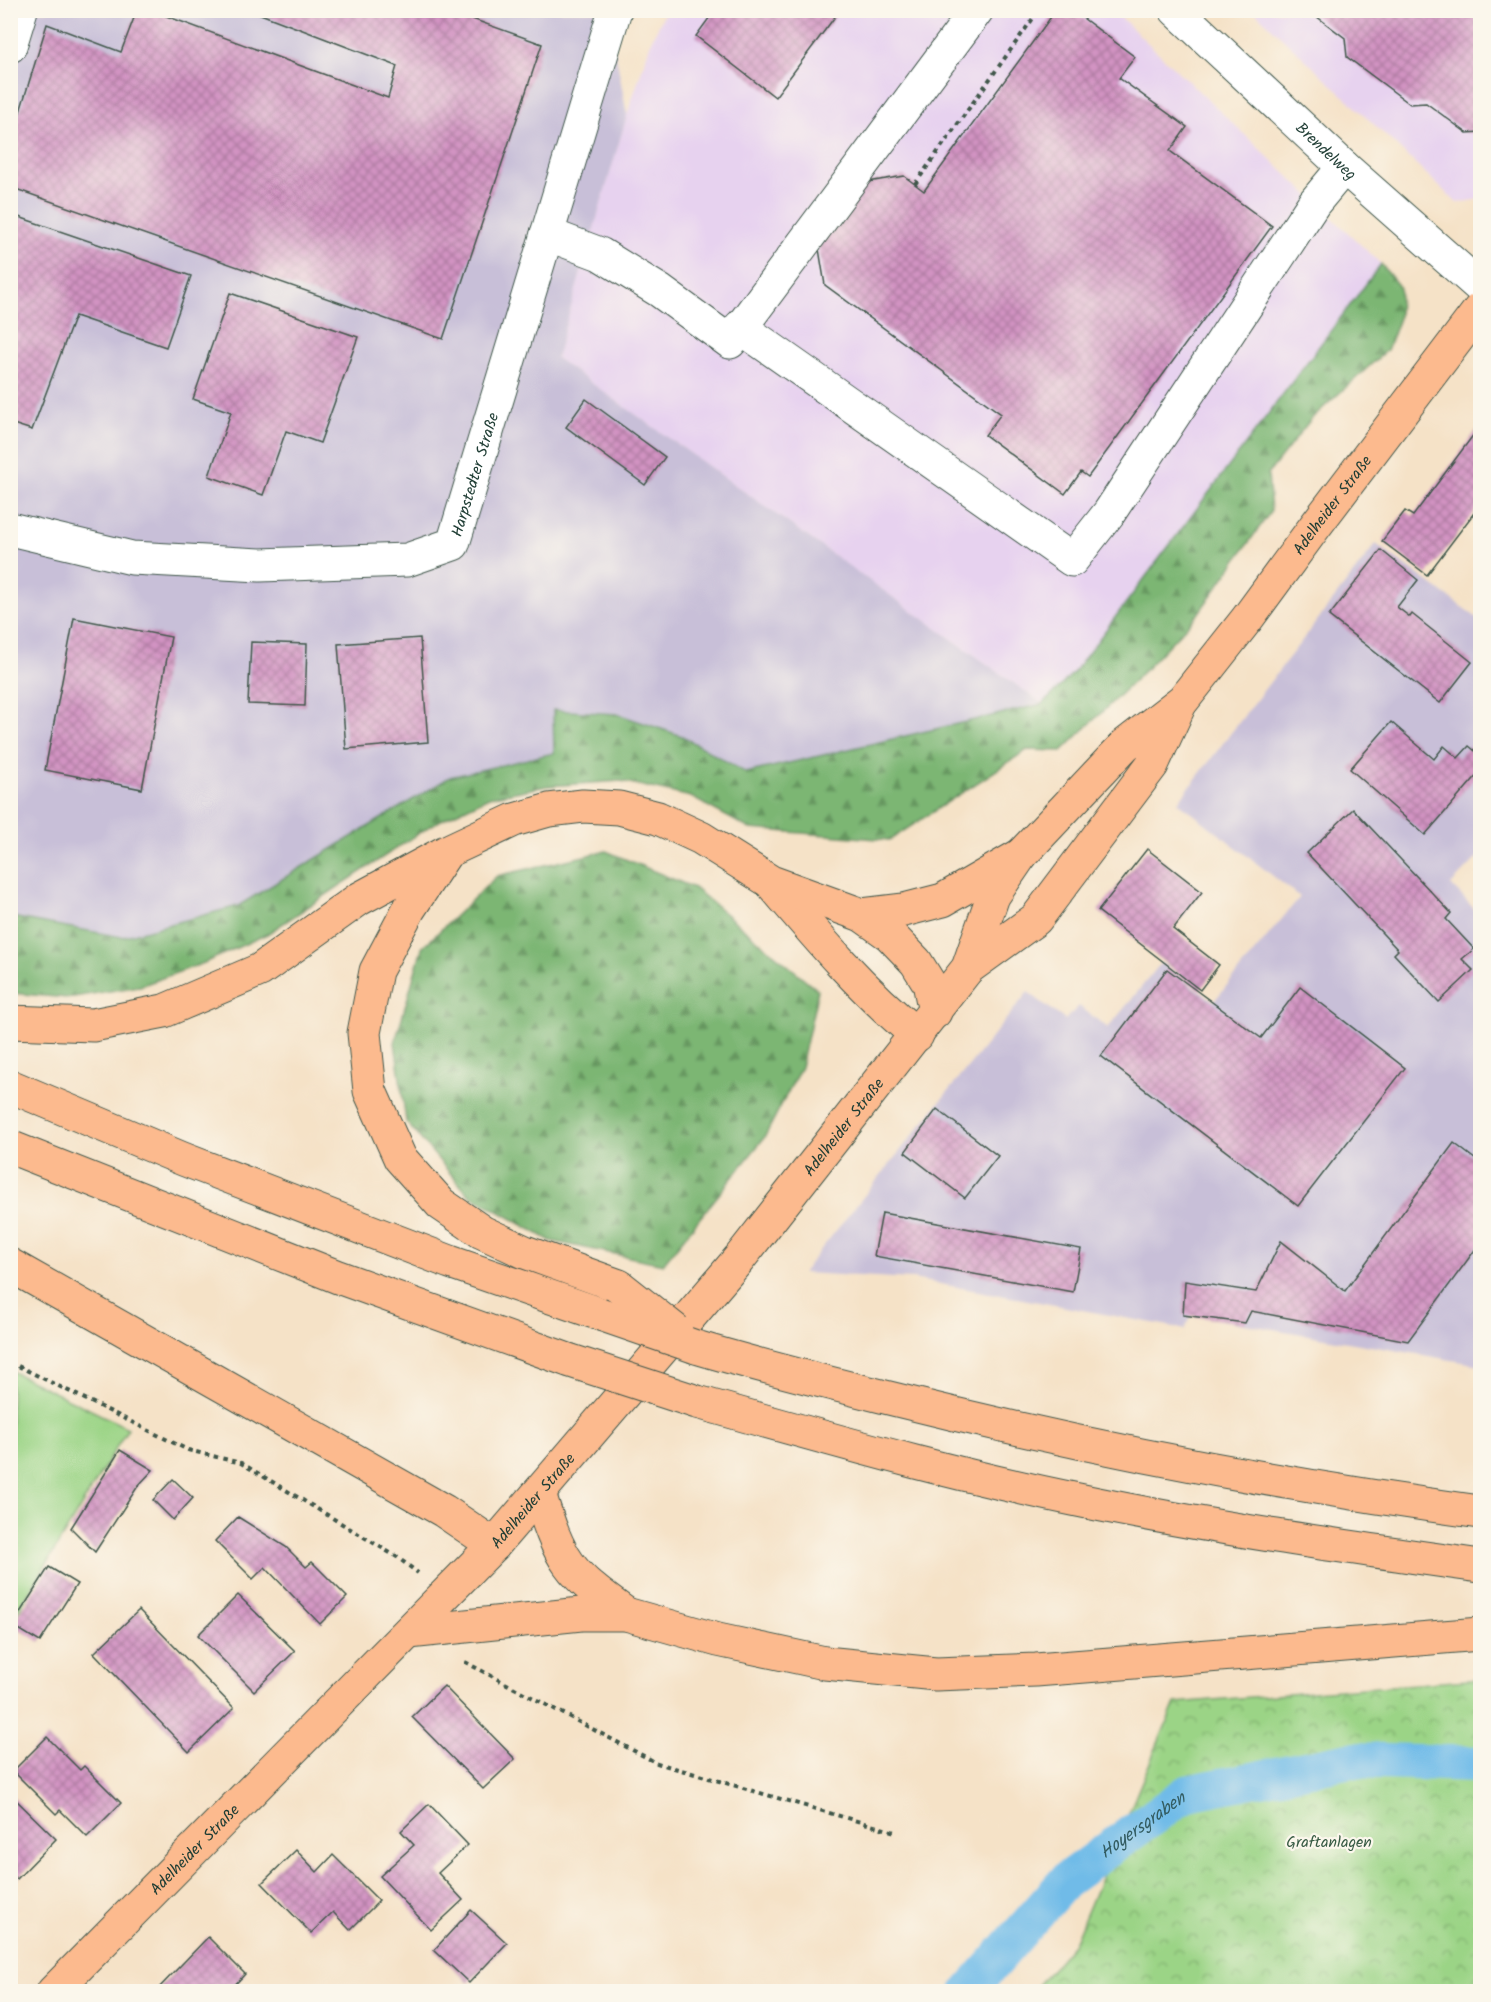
<svg xmlns="http://www.w3.org/2000/svg" width="1491" height="2002" font-family="Kalam,sans-serif">
<defs>
<pattern id="forest-firs" width="22" height="20" patternUnits="userSpaceOnUse" patternTransform="scale(1.5)"><rect width="22" height="20" fill="#7cb673"/><path d="M5 1l3.5 6h-7zM16 11l3.5 6h-7z" fill="#65955f"/></pattern>
<pattern id="park-crowns" width="20" height="18" patternUnits="userSpaceOnUse" patternTransform="scale(1.5)"><rect width="20" height="18" fill="#9bd486"/><path d="M2 6a3 3 0 1 1 6 0M12 15a3 3 0 1 1 6 0" fill="none" stroke="#7ead6e"/></pattern>
<pattern id="building-cross-hatch" width="8" height="8" patternUnits="userSpaceOnUse" patternTransform="scale(1.5)"><rect width="8" height="8" fill="#d293c2"/><path d="M0 0l8 8M0 8l8-8" fill="none" stroke="#aa799e"/></pattern>
</defs>
<rect width="100%" height="100%" fill="#fbf7ec"/>
<filter id="ink" filterUnits="userSpaceOnUse"><feTurbulence type="fractalNoise" baseFrequency=".0167" numOctaves="2"/><feDisplacementMap in="SourceGraphic" scale="12" xChannelSelector="R" yChannelSelector="G"/><feConvolveMatrix kernelMatrix="1 2 1 2 8 2 1 2 1" color-interpolation-filters="sRGB"/></filter>
<filter id="wash" filterUnits="userSpaceOnUse"><feTurbulence type="fractalNoise" baseFrequency=".008" numOctaves="4" result="noise"/><feDisplacementMap in="SourceGraphic" scale="24" xChannelSelector="R" yChannelSelector="G"/><feGaussianBlur stdDeviation="1.35" result="paint"/><feColorMatrix in="noise" values="0 0 0 0 0 0 0 0 0 0 0 0 0 0 0 0 0 1.4 0 .05"/><feComposite in="paint" operator="in"/></filter>
<g filter="url(#wash)">
<rect width="100%" height="100%" fill="#f5e2c7"/>
<g fill="#e7d2ef">
<path d="M666,11H1114L1381,264L1074,672L1043,704L556,358L627,115L652,39Z"/>
<path d="M1254,11H1480V199L1457,203Z"/>
</g>
<g fill="#c8bfd8">
<path d="M10,11H608L627,115L556,358L1043,704L746,773L682,736L617,714L553,710L554,753L450,777L238,906L122,937L11,917Z"/>
<path d="M1376,544L1480,620V855L1451,885L1480,915V1365L1192,1315L1185,1329L913,1279L802,1273L1028,992L1065,1020L1079,1006L1108,1028L1161,963L1214,1001L1300,897L1178,802Z"/>
</g>
<path fill="#9bd486" stroke="#5d885d" stroke-width="1.5" d="M11,1371L128,1428L11,1623Z"/>
<g fill="url(#forest-firs)" stroke="#4e7a54" stroke-width="1.5">
<path d="M1381,264L1400,288L1399,318L1387,350L1311,419L1268,474L1271,511L1198,614L1140,675L1062,751L1027,750L890,840L750,829L691,797L621,781L547,786L489,797L433,824L267,934L204,963L140,986L68,998L11,993V917L122,937L238,906L450,777L554,753L553,710L617,714L682,736L746,773L1043,704L1074,672Z"/>
<path d="M606,851L694,888L818,990L801,1067L764,1138L663,1264L551,1241L468,1194L406,1122L395,1042L422,948L497,876Z"/>
</g>
<path fill="url(#park-crowns)" stroke="#5d885d" stroke-width="1.5" d="M1480,1679V1991H1033L1074,1943L1175,1703Z"/>
<g fill="none" stroke-linecap="round" stroke-linejoin="round">
<path stroke="#6fbbe8" stroke-width="36" id="s1" d="M968,1992L1067,1879L1187,1793L1350,1760L1480,1764"/>
</g>
<g id="blocks">
<g fill="url(#building-cross-hatch)">
<path d="M137,10H150L388,98L397,66L250,10H447L542,44L443,339L10,187V144L47,24L121,52Z"/>
<path d="M715,10H840L775,97L696,36Z"/>
<path d="M1056,10H1072L1135,57L1119,78L1187,127L1170,151L1272,226L1088,477L1081,472L1065,494L985,435L1001,414L825,285L818,243L862,183L904,176L924,191Z"/>
<path d="M1308,10H1480V132L1467,133L1426,103L1410,104L1347,57L1345,38Z"/>
<path d="M10,214L191,276L166,347L75,316L32,430L10,423Z"/>
<path d="M230,293L358,337L320,443L286,431L263,495L209,476L231,412L193,399Z"/>
<path d="M586,399L665,457L645,485L566,427Z"/>
<path d="M1480,426V505L1427,575L1382,541L1405,511L1413,516Z"/>
<path d="M1381,550L1418,580L1397,607L1410,617L1412,614L1472,662L1440,703L1329,616Z"/>
<path d="M74,618L171,637L142,789L45,770Z"/>
<path d="M420,638L428,742L346,749L338,644Z"/>
<path d="M251,642L307,644L305,706L248,704Z"/>
<path d="M1391,722L1434,759L1444,746L1458,758L1469,746L1480,755V772L1425,835L1350,769Z"/>
<path d="M1353,809L1451,913L1446,919L1474,949L1462,959L1473,970L1439,1002L1394,954L1398,950L1307,853Z"/>
<path d="M1147,849L1202,892L1173,929L1219,965L1200,990L1098,911Z"/>
<path d="M1167,969L1261,1038L1300,987L1405,1068L1298,1206L1101,1056Z"/>
<path d="M937,1109L998,1156L965,1198L905,1152Z"/>
<path d="M1454,1143L1480,1163V1243L1408,1341L1251,1311L1245,1323L1183,1315L1185,1281L1256,1292L1281,1241L1345,1291Z"/>
<path d="M882,1213L1081,1249L1073,1292L874,1256Z"/>
<path d="M120,1450L153,1470L138,1486L95,1552L71,1528Z"/>
<path d="M173,1479L193,1498L173,1520L153,1500Z"/>
<path d="M238,1517L286,1547L306,1567L312,1562L347,1597L320,1624L265,1567L253,1579L215,1541Z"/>
<path d="M49,1567L77,1584L40,1642L12,1625Z"/>
<path d="M238,1595L295,1651L254,1691L198,1635Z"/>
<path d="M139,1610L234,1708L189,1752L94,1653Z"/>
<path d="M444,1686L515,1759L483,1789L412,1717Z"/>
<path d="M47,1737L80,1770L84,1766L121,1803L87,1837L60,1810L56,1814L13,1771Z"/>
<path d="M10,1794L56,1839L17,1879L10,1873Z"/>
<path d="M429,1804L468,1845L438,1873L463,1900L431,1930L380,1876L414,1845L401,1831Z"/>
<path d="M296,1850L317,1872L333,1855L379,1901L350,1930L333,1912L311,1933L262,1883Z"/>
<path d="M471,1910L507,1943L469,1983L434,1950Z"/>
<path d="M208,1937L245,1974L228,1992H155Z"/>
</g>
</g>
</g>
<g filter="url(#ink)">
<use href="#blocks" fill-opacity="0" stroke="#3f564a" stroke-width="1.5"/>
<g fill="none" stroke-linecap="round" stroke-linejoin="round">
<g stroke="#3f564a" stroke-width="35">
<g id="minor">
<path id="s2" d="M1176,10L1344,167L1480,287"/>
<path d="M10,46L21,10"/>
<path d="M547,234L600,254L660,291L730,342L977,10"/>
<path d="M740,327L1072,560L1109,513L1314,203L1344,167"/>
<path id="s3" d="M10,529L132,558L260,565L407,560L453,544L615,10"/>
</g>
</g>
<g stroke="#3f564a" stroke-width="35">
<g id="major">
<path d="M968,968L1036,919L1152,765L1180,704"/>
<path id="s4" d="M53,1992L494,1545L739,1259L968,968L993,896L1021,855L1125,745L1183,700L1247,619L1316,525L1480,309"/>
</g>
</g>
<g stroke="#3f564a" stroke-width="35">
<g id="highway">
<path d="M444,856L409,909L376,971L364,1033L370,1091L400,1158L441,1204L482,1232L525,1252L619,1286"/>
<path d="M773,885C818,938 863,991 917,1035"/>
<path d="M862,915L904,910L943,900L1021,855"/>
<path d="M10,1022L93,1025L164,1011L260,970L359,899L446,852L514,820L549,810L583,806L619,808L658,818L701,838L771,882L862,915L890,935L916,962L929,983L935,1012"/>
<path d="M10,1086L183,1159L450,1262L600,1314"/>
<path d="M10,1147L338,1277L568,1360"/>
<path d="M10,1265L444,1511L494,1545"/>
<path d="M696,1347C759,1366 824,1382 889,1398C1084,1447 1281,1485 1480,1512"/>
<path d="M697,1402C823,1437 949,1474 1078,1500C1211,1528 1346,1547 1480,1566"/>
<path d="M539,1493C560,1561 568,1573 626,1614"/>
<path d="M409,1632L581,1614H626L718,1640L825,1663L936,1674L1036,1670L1480,1634"/>
</g>
</g>
<g stroke="#3f564a" stroke-width="4" stroke-dasharray="4.5 4.5" stroke-linecap="butt">
<path d="M915,184L1039,10"/>
<path d="M10,1362L188,1450L241,1463L397,1557L418,1573"/>
<path d="M465,1662L657,1763L895,1832"/>
</g>
<use href="#minor" stroke="#fff" stroke-width="33"/>
<use href="#major" stroke="#fcba8e" stroke-width="33"/>
<use href="#highway" stroke="#fcba8e" stroke-width="33"/>
<g stroke="#3f564a" stroke-width="35" stroke-linecap="butt">
<g id="highway-bridge">
<path d="M619,1286L676,1331"/>
<path d="M600,1314L696,1347"/>
<path d="M568,1360L697,1402"/>
</g>
</g>
<use href="#highway-bridge" stroke="#fcba8e" stroke-width="33"/>
</g>
</g>
<g text-anchor="middle" stroke-width="4.5" stroke-linejoin="round" paint-order="stroke">
<g font-size="16" fill="#1f3d34" stroke="#fbf7ec">
<text dy="6" stroke="none"><textPath href="#s2" startOffset="206">Brendelweg</textPath></text>
<text dy="6" stroke="none"><textPath href="#s3" startOffset="522">Harpstedter Straße</textPath></text>
<text dy="6" stroke="none"><textPath href="#s4" startOffset="1971">Adelheider Straße</textPath></text>
<text dy="6" stroke="none"><textPath href="#s4" startOffset="1173">Adelheider Straße</textPath></text>
<text dy="6" stroke="none"><textPath href="#s4" startOffset="687">Adelheider Straße</textPath></text>
<text dy="6" stroke="none"><textPath href="#s4" startOffset="201">Adelheider Straße</textPath></text>
</g>
<g font-size="16" fill="#385b44" stroke="#fbf7ec">
<text x="1329" y="1847">Graftanlagen</text>
</g>
<g font-size="18" font-style="italic" fill="#335c61" stroke="#fbf7ec">
<text dy="6" stroke="none"><textPath href="#s1" startOffset="243">Hoyersgraben</textPath></text>
</g>
</g>
<rect width="1491" height="2002" fill="none" stroke="#fbf7ec" stroke-width="36"/>
</svg>
